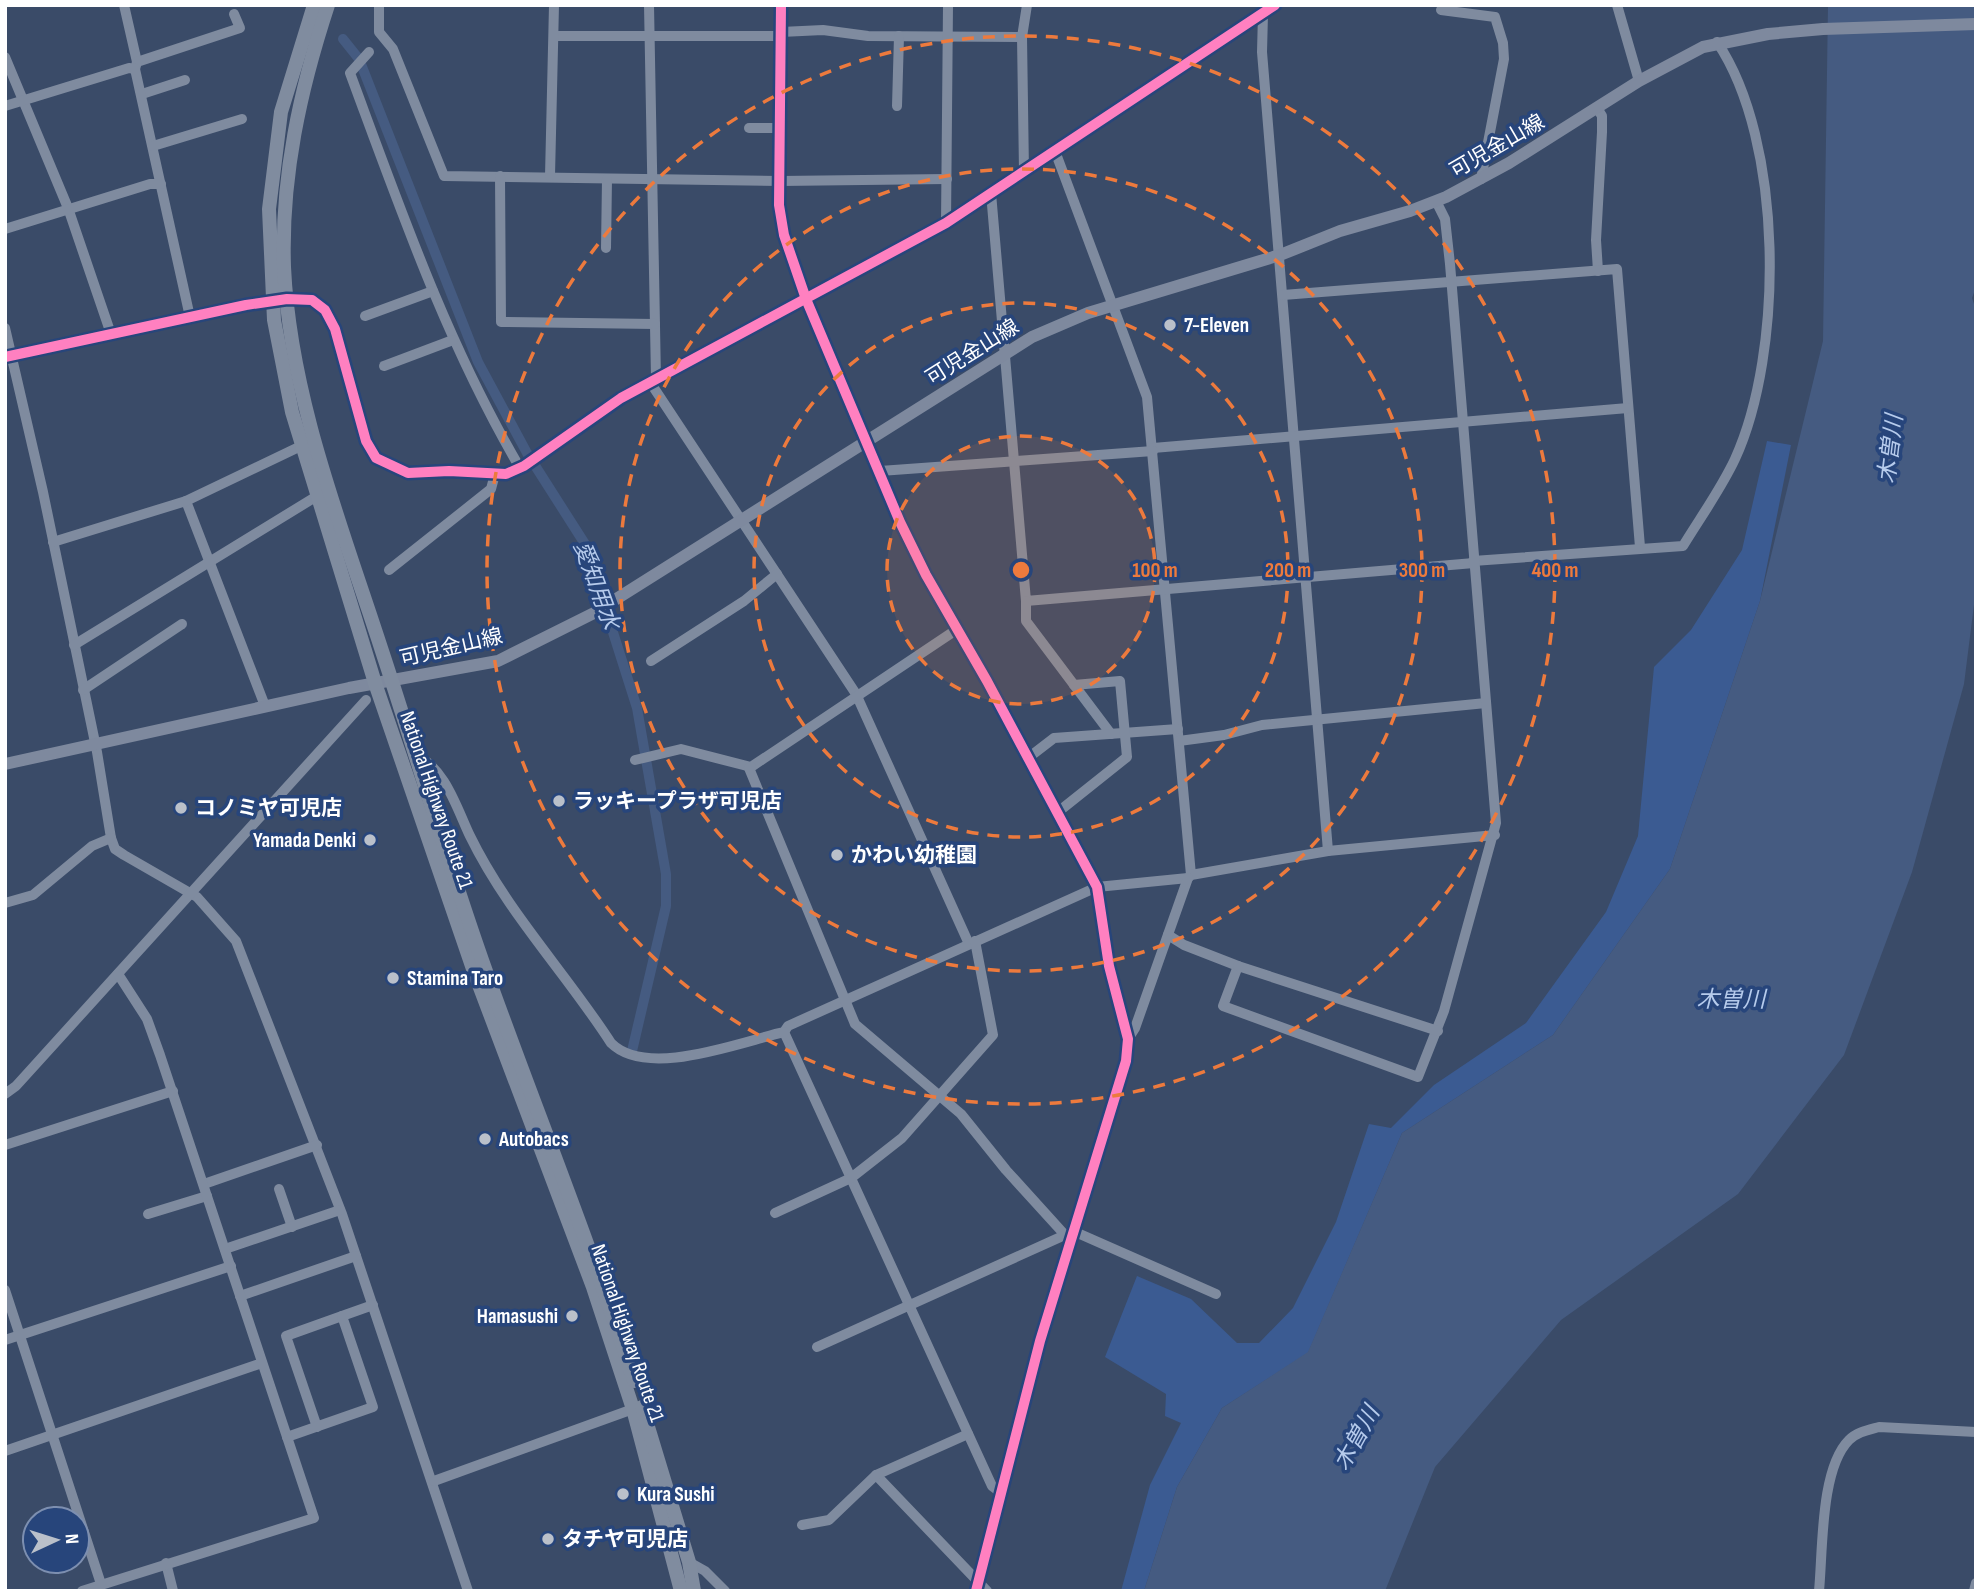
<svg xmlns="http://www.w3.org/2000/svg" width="1981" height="1596" font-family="'Sofia Sans Condensed','Noto Sans JP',sans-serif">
<rect width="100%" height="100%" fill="#3a4b68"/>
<path fill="#3b5b92" d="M1767,441L1791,445L1760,601L1670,869L1553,1035L1402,1133L1308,1353L1222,1408L1177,1487L1144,1591H1121L1150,1485L1181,1423L1165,1416L1166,1394L1105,1357L1137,1276L1191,1299L1237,1343H1259L1293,1308L1336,1222L1369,1124L1391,1128L1434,1085L1526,1023L1606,912L1638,836L1654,667L1691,630L1742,550Z"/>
<path fill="#455b81" d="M1828,5H1976V287L1972,298L1976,310V589L1964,684L1912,872L1844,1055L1738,1194L1561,1320L1435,1467L1385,1591H1144L1177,1487L1222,1408L1308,1352L1402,1133L1553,1035L1670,869L1760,601L1823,341Z"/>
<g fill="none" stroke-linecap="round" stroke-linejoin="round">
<path stroke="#455b81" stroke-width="10" d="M343,39L359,59L478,362L527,453L585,544L637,708L666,874V906L632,1051"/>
<g stroke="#7f8b9f" stroke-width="10">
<path d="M124,5L137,62"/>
<path d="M379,5V32L393,49L444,176L780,181L947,179"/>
<path d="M649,5L656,379"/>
<path d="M781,5L779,205L784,235L806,299L900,522L926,575L987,681L1097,887L1109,966L1128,1039L1126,1061L1040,1341L976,1591"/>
<path d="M1617,5L1639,81"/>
<path d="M1441,10L1495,17L1503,43L1504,59L1481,179"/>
<path d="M1263,14L1262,52L1328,851"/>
<path d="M781,32L823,30L868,36L1022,37"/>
<path d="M554,36H781"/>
<path d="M369,52L350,73C400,208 447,344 520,468"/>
<path d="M5,57L68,208L111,334"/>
<path d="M135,69L137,62L240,28L234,14"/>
<path d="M142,94L185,80"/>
<path d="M5,106L129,68L135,69L190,317"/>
<path d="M897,106L899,36"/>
<path d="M1597,108L1602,116V132L1596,240L1598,271"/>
<path d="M749,128H779"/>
<path d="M153,146L242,119"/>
<path d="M1055,151L1147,397L1191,875"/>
<path d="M1024,172L1022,37L1027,5"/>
<path d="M500,176L501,322L655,324"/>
<path d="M550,176L554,5"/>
<path d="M991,193L1026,601L1474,563"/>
<path d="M946,223L948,5"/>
<path d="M5,229L150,184H161"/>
<path d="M606,248L607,179"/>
<path d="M1283,295L1617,269L1640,547"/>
<path d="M365,316L433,291"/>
<path d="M5,328L43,492L97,752L111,838L115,849L124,855L197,897L236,941L342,1214L468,1591"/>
<path d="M5,357L246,305L287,299L312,300L325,310L335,329L366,441L376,458L408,473L449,471L506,474L524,466L621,398L946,223L1275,5"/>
<path d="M384,366L453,340"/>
<path d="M650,382L856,694L969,944"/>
<path d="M1153,448L1628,408"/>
<path d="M880,471L1153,451"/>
<path d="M186,501L265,706"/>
<path d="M53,542L186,501L301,446"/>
<path d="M1473,561L1683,546C1700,518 1721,489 1735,459C1784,352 1784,141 1717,42"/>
<path d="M389,570L491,489L495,474"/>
<path d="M1026,601V621L1111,734"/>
<path d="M74,645L317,496"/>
<path d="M651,661L744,601L777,574"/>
<path d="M83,690L182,624"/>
<path d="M1179,741L1224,735L1262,725L1486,703"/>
<path d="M415,755C445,767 457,809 470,836C507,912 566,973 611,1043C647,1079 740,1042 784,1032L788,1026L1097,887L1188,878L1191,875L1328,851L1495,835"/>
<path d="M1028,758L1054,738L1178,729"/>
<path d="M635,760L681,749L751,767L956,630"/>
<path d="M751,767L749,768L855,1024L961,1114L1006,1170L1065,1235L1072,1237"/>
<path d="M1058,812L1127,757L1120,681L1074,685"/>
<path d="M5,903L33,895L92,846L111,838"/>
<path d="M1168,935L1184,945L1238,966L1223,1006L1418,1077L1444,1011L1496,823L1450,264L1445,219L1436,201"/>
<path d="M1238,966L1438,1031"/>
<path d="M784,1032L992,1486L1000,1492"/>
<path d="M1128,1039L1135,1028L1188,878"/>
<path d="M5,1094L16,1086L366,700"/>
<path d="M5,1145L173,1091"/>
<path d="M204,1184L317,1145"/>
<path d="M279,1189L292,1227"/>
<path d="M775,1213L851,1178L902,1138L993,1035L975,941"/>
<path d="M148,1214L207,1196"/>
<path d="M1073,1231L1216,1294"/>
<path d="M225,1249L340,1210"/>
<path d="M5,1290L101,1584"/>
<path d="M240,1296L356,1256"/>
<path d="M5,1340L231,1266"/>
<path d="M817,1347L1065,1235"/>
<path d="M317,1427L286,1336L342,1316"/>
<path d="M287,1437L373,1407L342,1316L373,1305"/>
<path d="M5,1451L262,1363"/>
<path d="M876,1475L987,1591"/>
<path d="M434,1481L633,1409"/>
<path d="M802,1525L829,1520L876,1475L968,1434"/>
<path d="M689,1562L705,1571L725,1591"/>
<path d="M166,1563L173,1591"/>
<path d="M82,1591L314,1518L160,1055L147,1019L118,974"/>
<path d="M1819,1591C1823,1551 1820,1469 1849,1440C1857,1432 1868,1430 1879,1427L1976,1432"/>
<path d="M1974,1591L1976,1583"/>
</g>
<path stroke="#7e899e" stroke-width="12" d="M5,764L349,688L498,661L594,613L1032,337L1088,313L1280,255L1340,231L1410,211L1446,197L1509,163L1639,81L1703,47L1768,34L1823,29L1976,24"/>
<g stroke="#808c9f" stroke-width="14">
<path d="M314,5L281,112L269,209L274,320L292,412L375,683L473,969L593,1287L633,1409L681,1591"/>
<path d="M328,5C300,90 281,177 284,267C290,398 342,527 382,651C416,754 446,858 482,960C532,1101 589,1239 634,1381"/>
<path d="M642,1407L689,1562L694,1591"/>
</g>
<g stroke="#27457b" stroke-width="15">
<g id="cycleway">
<path d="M781,5L779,205L784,235L806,299L900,522L926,575L987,681L1097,887L1109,966L1128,1039L1126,1061L1040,1341L976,1591"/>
<path d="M5,357L246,305L287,299L312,300L325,310L335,329L366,441L376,458L408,473L449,471L506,474L524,466L621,398L946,223L1275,5"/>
</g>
</g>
<use href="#cycleway" stroke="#ff80c0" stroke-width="10"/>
</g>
<circle cx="1021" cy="570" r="134" fill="#ed7a3d" fill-opacity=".12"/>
<g fill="none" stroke="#ed7a3d" stroke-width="3.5" stroke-dasharray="12 9">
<circle cx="1021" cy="570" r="134"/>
<circle cx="1021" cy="570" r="267"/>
<circle cx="1021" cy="570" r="401"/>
<circle cx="1021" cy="570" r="534"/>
</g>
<g fill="#bac0ca" stroke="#27457b" stroke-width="2.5">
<circle cx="1170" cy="325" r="7"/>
<circle cx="559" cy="801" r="7"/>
<circle cx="181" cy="808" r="7"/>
<circle cx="370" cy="840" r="7"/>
<circle cx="837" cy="855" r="7"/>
<circle cx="393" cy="978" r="7"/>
<circle cx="485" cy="1139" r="7"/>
<circle cx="572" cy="1316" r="7"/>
<circle cx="623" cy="1494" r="7"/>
<circle cx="548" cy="1539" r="7"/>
</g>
<g text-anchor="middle" stroke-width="7" stroke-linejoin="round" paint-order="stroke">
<g font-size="21" fill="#fff" stroke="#27457b">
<text transform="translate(1497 146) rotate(-30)" y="7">可児金山線</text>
<text transform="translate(972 352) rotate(-32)" y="7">可児金山線</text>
<text transform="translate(451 647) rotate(-13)" y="7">可児金山線</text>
<text transform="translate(437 800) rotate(71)" y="7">National Highway Route 21</text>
<text transform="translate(628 1333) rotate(71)" y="7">National Highway Route 21</text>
</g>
<g font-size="21" font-weight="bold" fill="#fff" stroke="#27457b" text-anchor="start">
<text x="1184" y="332">7-Eleven</text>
<text x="573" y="808">ラッキープラザ可児店</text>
<text x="195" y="815">コノミヤ可児店</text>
<text x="356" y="847" text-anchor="end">Yamada Denki</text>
<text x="851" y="862">かわい幼稚園</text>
<text x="407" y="985">Stamina Taro</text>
<text x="499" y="1146">Autobacs</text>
<text x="558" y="1323" text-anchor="end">Hamasushi</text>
<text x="637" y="1501">Kura Sushi</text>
<text x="562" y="1546">タチヤ可児店</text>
</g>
<g font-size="23" font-style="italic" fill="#b6cbec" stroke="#27457b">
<text transform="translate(1890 449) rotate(-83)" y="8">木曽川</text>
<text transform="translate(597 585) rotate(70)" y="8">愛知用水</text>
<text x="1731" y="1007">木曽川</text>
<text transform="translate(1356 1438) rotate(-61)" y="8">木曽川</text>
</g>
</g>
<circle cx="1021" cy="570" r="10" fill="#ed7a3d" stroke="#27457b" stroke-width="3.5"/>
<g font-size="21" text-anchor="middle" font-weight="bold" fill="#ed7a3d" stroke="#27457b" stroke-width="7" stroke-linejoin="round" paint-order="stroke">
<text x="1155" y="577">100 m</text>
<text x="1288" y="577">200 m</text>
<text x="1422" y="577">300 m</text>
<text x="1555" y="577">400 m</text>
</g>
<rect width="1981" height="1596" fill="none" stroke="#ffffff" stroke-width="14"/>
<g transform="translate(56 1540) rotate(86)"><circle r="33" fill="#27457b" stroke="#7d8fb0" stroke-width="2"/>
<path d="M0-5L12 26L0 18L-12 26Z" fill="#bac0ca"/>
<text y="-10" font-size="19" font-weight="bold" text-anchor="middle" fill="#ffffff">N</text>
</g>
</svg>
